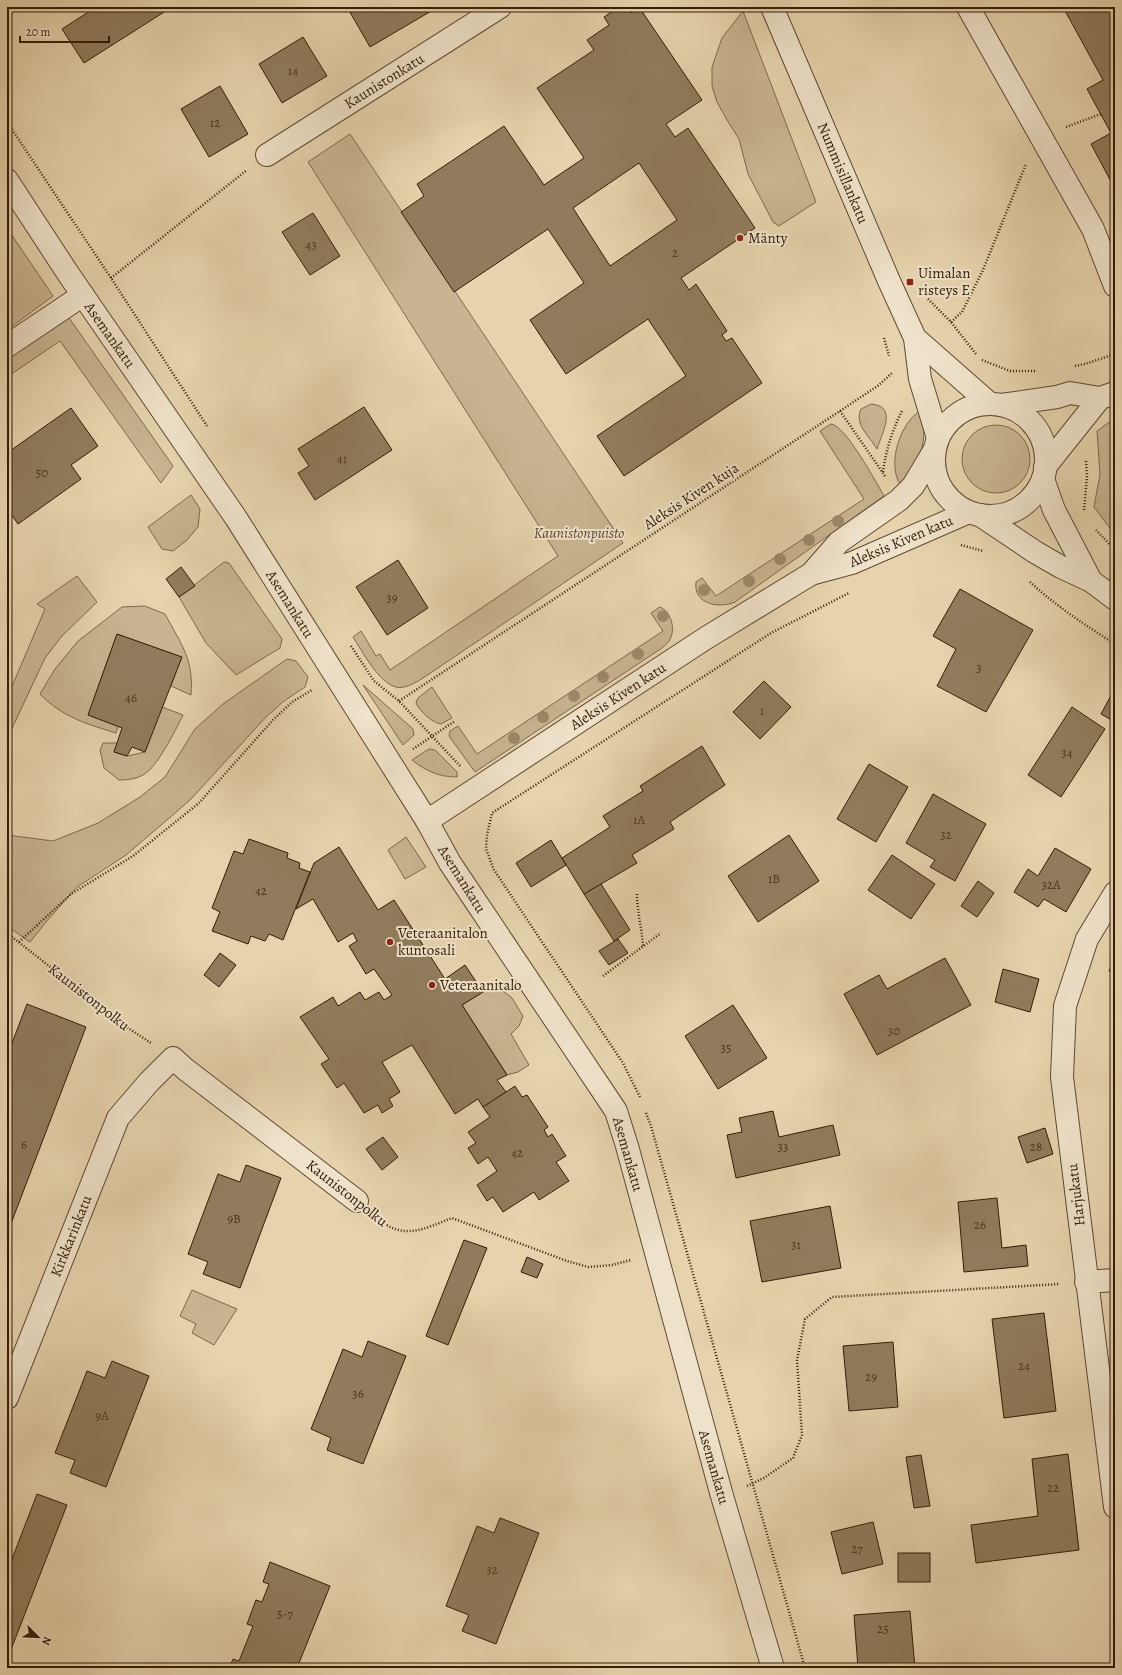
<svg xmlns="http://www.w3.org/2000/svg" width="1122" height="1675" font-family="Alegreya,serif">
<rect width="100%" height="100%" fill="#e6d3ad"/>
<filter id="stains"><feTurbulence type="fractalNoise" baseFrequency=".005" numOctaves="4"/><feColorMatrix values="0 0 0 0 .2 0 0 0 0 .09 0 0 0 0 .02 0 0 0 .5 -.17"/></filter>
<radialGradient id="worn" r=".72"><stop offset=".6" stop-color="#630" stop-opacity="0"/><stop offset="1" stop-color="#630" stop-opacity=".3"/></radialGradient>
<g fill="#c8b491" stroke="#7e684c">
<path d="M743,11L816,202L779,226L773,222L748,174L739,139L727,120L717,102L712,86V67L722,38Z"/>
<path d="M350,134L623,543L420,680C413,684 404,689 396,687C379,683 362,651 353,637L361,631L376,656L380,654L390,670L558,556L308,162Z"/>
<path d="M7,228L53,296L7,330Z"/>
<path d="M67,315L173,466L161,483L60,341L7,377V358Z"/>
<path d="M871,404C898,406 882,433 877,449C869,436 854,424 861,409Z"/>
<path d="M920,411C929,441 921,462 900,484C887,464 900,423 920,411Z"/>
<path d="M1115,418V535L1094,507L1100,474L1097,431Z"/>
<path d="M831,424C845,425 876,482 884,496L735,602C719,609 693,604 696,582L702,578L716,596L864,499L820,431Z"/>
<circle cx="996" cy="459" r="34"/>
<path d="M191,495L200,509L198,527L187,540L173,551L162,549L148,527Z"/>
<path d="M224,562L229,563L282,639L280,648L236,675L206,643L179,597Z"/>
<path d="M77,576L97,602L62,636L45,658L7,739V698L45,609L37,604Z"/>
<path d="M145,606L165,614C181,644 194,659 191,695L171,686L181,657L117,634L88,715L118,726L116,733C87,724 62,717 40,694L55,669L78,641L122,607Z"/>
<path d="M660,607C672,612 676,631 669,641C667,644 664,646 662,648L475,772L449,736L450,731L458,726L477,754L663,631L651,613Z"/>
<path d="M287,659L296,661L308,677L305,687L284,701L266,717L191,799L174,814L126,855L77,887L46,922L30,942L7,926V835L53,841L98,823L140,797L165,777L195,729L223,704Z"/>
<path d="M363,685L413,729L414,735L403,745Z"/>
<path d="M432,687L452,718L441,724C432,723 420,711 416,703L418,698Z"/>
<path d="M162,707L183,715C176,729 157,768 143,775C135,779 128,780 119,780L104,768L100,750L103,743H117L114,752L127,756L145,752Z"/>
<path d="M429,749L435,750L457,772V777C439,777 426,771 412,760Z"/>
<path d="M406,837L426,867L405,879L388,850Z"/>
<path d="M498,987L512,998L523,1016L519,1026L511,1034L529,1065L518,1072L507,1075L462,1005L483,992Z"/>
<path d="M192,1290L237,1309L214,1345L192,1333L196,1324L180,1316Z"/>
</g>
<g fill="#907c5d" stroke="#331d06" fill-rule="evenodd">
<path d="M96,7H172L84,63L62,29Z"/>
<path d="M347,7H431L433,10L370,47Z"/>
<path d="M619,7H627L631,13L639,7L702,100L666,124L675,137L688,128L755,228L681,278L689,290L696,284L727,331L722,335L726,341L732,338L762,383L624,476L597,436L686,376L648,319L566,374L530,320L584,283L548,229L454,292L401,212L424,196L417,184L504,126L544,185L584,158L537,88L594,50L587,40L609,25L604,17ZM639,163L677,220L610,266L573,208Z"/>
<path d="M1063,7H1115V189L1091,144L1111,133L1087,89L1103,80Z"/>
<path d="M303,37L327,76L282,103L259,64Z"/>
<path d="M220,86L248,134L209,157L181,109Z"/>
<path d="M313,213L340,256L310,275L282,232Z"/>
<path d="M364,407L392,450L315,500L298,473L309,466L298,449Z"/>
<path d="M71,408L98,446L71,465L81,479L18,524L7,508V453Z"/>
<path d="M398,560L428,608L387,635L356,587Z"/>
<path d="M181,567L195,586L179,597L166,579Z"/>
<path d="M960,589L1033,630L986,712L937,686L956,649L933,636Z"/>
<path d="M117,634L182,657L145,752L132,747L127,756L114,752L122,728L88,715Z"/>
<path d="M764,681L791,707L760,739L733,712Z"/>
<path d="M1115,688V722L1101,714Z"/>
<path d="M1072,707L1105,729L1061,797L1028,775Z"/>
<path d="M702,746L725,785L670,822L674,829L632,855L637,863L584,894L562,858L610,827L603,816L643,791L640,786Z"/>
<path d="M869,764L908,787L876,842L837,819Z"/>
<path d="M933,794L986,824L955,881L930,867L935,860L906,843Z"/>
<path d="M789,835L819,881L758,922L728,876Z"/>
<path d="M249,839L288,853L287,858L300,863L299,868L310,872L283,940L269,934L265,941L251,936L248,944L212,931L220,912L212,908L234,851L243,854Z"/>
<path d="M551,840L566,865L531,887L516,863Z"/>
<path d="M339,847L378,910L394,900L445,979L465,965L483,992L462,1005L507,1075L497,1080L506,1092L483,1107L478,1099L455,1114L412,1045L382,1062L400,1092L389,1099L393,1106L382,1113L378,1105L364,1113L344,1083L337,1088L321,1064L329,1059L300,1017L333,997L338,1006L360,992L365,1000L379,992L384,1000L392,995L374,969L366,974L349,946L357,941L353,933L338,942L313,899L296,909L314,863Z"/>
<path d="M1055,848L1091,869L1066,912L1044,899L1038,907L1014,892L1028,869L1038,876Z"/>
<path d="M892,855L935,884L911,919L868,890Z"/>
<path d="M978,881L994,893L977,917L961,906Z"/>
<path d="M601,884L630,930L614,941L584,894Z"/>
<path d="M618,939L628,953L609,965L599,951Z"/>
<path d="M220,953L236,965L219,987L204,975Z"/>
<path d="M945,958L971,1005L877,1055L844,994L879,975L887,989Z"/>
<path d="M1115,960V974L1109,971Z"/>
<path d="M1003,969L1039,979L1030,1012L995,1002Z"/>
<path d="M27,1004L86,1027L7,1234V1056Z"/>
<path d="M733,1005L767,1058L718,1089L685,1036Z"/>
<path d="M515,1086L522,1097L527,1095L548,1127L544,1130L548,1137L552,1134L566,1156L556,1162L569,1181L539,1200L534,1192L503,1212L493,1197L487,1201L477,1185L497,1171L488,1157L478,1164L468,1148L476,1143L468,1132L490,1117L483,1107Z"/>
<path d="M773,1111L779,1137L833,1125L840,1155L736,1178L727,1135L742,1132L739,1118Z"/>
<path d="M1045,1128L1053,1154L1027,1163L1018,1137Z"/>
<path d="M383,1137L398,1157L382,1170L366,1149Z"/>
<path d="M246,1165L281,1178L240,1288L203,1274L208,1262L188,1254L218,1174L240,1182Z"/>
<path d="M997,1198L1002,1248L1026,1245L1028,1266L964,1272L958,1202Z"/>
<path d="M830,1206L841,1268L762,1282L750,1221Z"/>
<path d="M464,1240L487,1248L448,1345L426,1336Z"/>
<path d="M527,1257L543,1264L537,1278L521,1272Z"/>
<path d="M1044,1313L1056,1411L1004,1418L992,1319Z"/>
<path d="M368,1341L406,1356L363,1464L327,1450L331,1438L311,1429L343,1349L362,1357Z"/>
<path d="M893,1342L898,1407L849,1411L843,1346Z"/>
<path d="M112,1361L149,1376L106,1487L70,1473L75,1460L55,1453L87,1371L105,1378Z"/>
<path d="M1068,1454L1079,1550L976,1563L971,1525L1038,1516L1032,1459Z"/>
<path d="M921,1455L930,1506L914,1508L906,1457Z"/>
<path d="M37,1494L67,1505L7,1660V1572Z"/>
<path d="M500,1518L539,1533L496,1644L462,1631L469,1615L446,1606L477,1526L494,1533Z"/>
<path d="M873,1522L883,1564L842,1574L831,1532Z"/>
<rect x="898" y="1553" width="32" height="29"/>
<path d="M270,1562L330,1586L297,1668H229L233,1659L239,1661L253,1626L247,1624L256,1600L262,1602L269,1584L263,1582Z"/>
<path d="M910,1611L915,1668H858L854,1615Z"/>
</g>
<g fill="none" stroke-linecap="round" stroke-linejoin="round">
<g stroke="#604a30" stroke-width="24">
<g id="minor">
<path d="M772,7L889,281L915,338L920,379L938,438"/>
<path d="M968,7L1093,229L1115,286"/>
<path d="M267,155L500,7"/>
<path d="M7,180L67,272L236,518L427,821L450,863L616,1111L627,1146L722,1496L773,1668"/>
<path d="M915,338L989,403"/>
<path d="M7,346L83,295"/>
<circle cx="990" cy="460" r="56"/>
<path d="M1001,405L1057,397L1070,393L1100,398L1115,393"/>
<path d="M1045,467L1100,398"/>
<path d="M1043,479L1054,510L1091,581"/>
<path d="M980,515L1035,552L1061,567L1091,581L1115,599"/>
<path d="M811,574L839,542L899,500L913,486L934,451"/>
<path d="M427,821L706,638L811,574L852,563L969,512"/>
<path d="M1115,893L1087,939L1065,1006L1062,1077L1115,1507"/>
<path d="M1086,1282L1115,1280"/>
<path d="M7,1398L118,1118L149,1082L173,1058L185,1069L357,1201"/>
</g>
</g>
<g stroke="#331d06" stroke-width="2.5" stroke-dasharray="1 2" stroke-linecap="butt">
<path d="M7,122L111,278L207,426"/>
<path d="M1066,127L1101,114"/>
<path d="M111,278L247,170"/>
<path d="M928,299L951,322L976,354"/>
<path d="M951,322L962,312L983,270L1026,164"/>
<path d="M884,338L889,356"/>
<path d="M982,360L1010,371H1037"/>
<path d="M1075,366L1085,364L1115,354"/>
<path d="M840,411L885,476"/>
<path d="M883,472C886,450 892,431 902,411"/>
<path d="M1084,510L1087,477L1086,459"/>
<path d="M1096,530L1115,550"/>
<path d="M961,545L983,551"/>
<path d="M1030,582C1056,606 1085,625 1115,644"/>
<path d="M351,646L374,681L399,701L461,767"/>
<path d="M399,701L840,411L879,385L892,373"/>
<path d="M413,749L455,721"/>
<path d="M637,894C637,912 642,929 643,946"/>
<path d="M7,933L128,1028L151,1043"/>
<path d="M19,942L71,894L133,856L199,803L273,720L292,702L312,690"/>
<path d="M603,976L661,933"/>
<path d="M640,1097L623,1063L494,870L486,849L487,835L492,813L771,633L849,593"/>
<path d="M646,1113L651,1126L805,1668"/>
<path d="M377,1218C404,1241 423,1229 452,1218L567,1261L588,1267L612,1265L631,1260"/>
<path d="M747,1486L764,1478L793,1458L802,1435L797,1360L805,1319L832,1297L1060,1284"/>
</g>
<use href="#minor" stroke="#efe2ca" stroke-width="22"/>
</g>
<g fill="#9c8868">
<circle cx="838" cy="521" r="6"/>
<circle cx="809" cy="540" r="6"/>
<circle cx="780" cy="559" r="6"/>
<circle cx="749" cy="581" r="6"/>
<circle cx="704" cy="590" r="6"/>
<circle cx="663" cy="616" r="6"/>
<circle cx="638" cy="654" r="6"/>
<circle cx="603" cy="677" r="6"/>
<circle cx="574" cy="696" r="6"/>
<circle cx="543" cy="717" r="6"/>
<circle cx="514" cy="738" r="6"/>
</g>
<g fill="#8f2418" stroke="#efe2ca" stroke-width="1.5">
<circle cx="740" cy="238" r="4"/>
<rect x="906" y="278" width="8" height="8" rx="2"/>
<circle cx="390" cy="942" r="4"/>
<circle cx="432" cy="985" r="4"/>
</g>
<g text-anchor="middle" stroke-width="4" stroke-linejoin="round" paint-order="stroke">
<g font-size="13" fill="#4a351c">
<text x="293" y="75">14</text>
<text x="215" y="127">12</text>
<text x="311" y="249">43</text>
<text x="675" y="257">2</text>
<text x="342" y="463">41</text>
<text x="42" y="477">50</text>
<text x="392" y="602">39</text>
<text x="979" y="672">3</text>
<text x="131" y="702">46</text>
<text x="762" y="715">1</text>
<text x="1067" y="757">34</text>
<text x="639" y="824">1A</text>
<text x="946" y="839">32</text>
<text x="774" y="883">1B</text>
<text x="1051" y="889">32A</text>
<text x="261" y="895">42</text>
<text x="894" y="1035">30</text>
<text x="726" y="1052">35</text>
<text x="24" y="1149">6</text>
<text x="783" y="1151">33</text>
<text x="1036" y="1151">28</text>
<text x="517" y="1157">42</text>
<text x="234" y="1223">9B</text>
<text x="980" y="1229">26</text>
<text x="796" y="1249">31</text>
<text x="1024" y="1370">24</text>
<text x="871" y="1381">29</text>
<text x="358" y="1398">36</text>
<text x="102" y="1420">9A</text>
<text x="1053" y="1492">22</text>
<text x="857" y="1553">27</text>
<text x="492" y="1574">32</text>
<text x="285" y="1618">5-7</text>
<text x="883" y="1633">25</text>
</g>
<g font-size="15" fill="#331d06" stroke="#efe2ca">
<text transform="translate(384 81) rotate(-32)" y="5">Kaunistonkatu</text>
<text transform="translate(843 173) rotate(67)" y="5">Nummisillankatu</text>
<text transform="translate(110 335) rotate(55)" y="5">Asemankatu</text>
<text transform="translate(691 496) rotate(-33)" y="5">Aleksis Kiven kuja</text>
<text transform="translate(901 541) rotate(-23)" y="5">Aleksis Kiven katu</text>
<text transform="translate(290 604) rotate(58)" y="5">Asemankatu</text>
<text transform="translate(618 696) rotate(-33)" y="5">Aleksis Kiven katu</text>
<text transform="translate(462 879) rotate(58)" y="5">Asemankatu</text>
<text transform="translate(89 997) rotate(38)" y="5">Kaunistonpolku</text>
<text transform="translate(628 1154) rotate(74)" y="5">Asemankatu</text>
<text transform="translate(347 1193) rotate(38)" y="5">Kaunistonpolku</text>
<text transform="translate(1076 1195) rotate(-97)" y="5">Harjukatu</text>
<text transform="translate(71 1236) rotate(-68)" y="5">Kirkkarinkatu</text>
<text transform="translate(714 1467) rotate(74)" y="5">Asemankatu</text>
</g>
<g font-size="15" fill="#331d06" stroke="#efe2ca" text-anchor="start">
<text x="748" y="243">Mänty</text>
<text x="918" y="278">Uimalan<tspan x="918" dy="17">risteys E</tspan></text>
<text x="398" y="938">Veteraanitalon<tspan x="398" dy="17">kuntosali</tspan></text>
<text x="440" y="990">Veteraanitalo</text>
</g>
<g font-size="15" font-style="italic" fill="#604a30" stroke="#efe2ca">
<text x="579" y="538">Kaunistonpuisto</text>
</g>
</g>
<rect width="1122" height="1675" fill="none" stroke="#e6d3ad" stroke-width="24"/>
<rect x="8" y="8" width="1106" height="1659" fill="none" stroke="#331d06" stroke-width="2"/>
<rect x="12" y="12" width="1098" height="1651" fill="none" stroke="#331d06"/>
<g transform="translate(38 1637) rotate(114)" stroke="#efe2ca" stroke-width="3" paint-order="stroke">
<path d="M0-3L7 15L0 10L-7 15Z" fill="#331d06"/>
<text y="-6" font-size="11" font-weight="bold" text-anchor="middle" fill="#331d06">N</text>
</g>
<path d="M20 36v6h89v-6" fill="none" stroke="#331d06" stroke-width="2"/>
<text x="26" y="36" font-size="12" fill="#331d06" stroke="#efe2ca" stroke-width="3" paint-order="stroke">20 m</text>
<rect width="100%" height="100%" filter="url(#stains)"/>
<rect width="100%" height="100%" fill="url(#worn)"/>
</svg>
